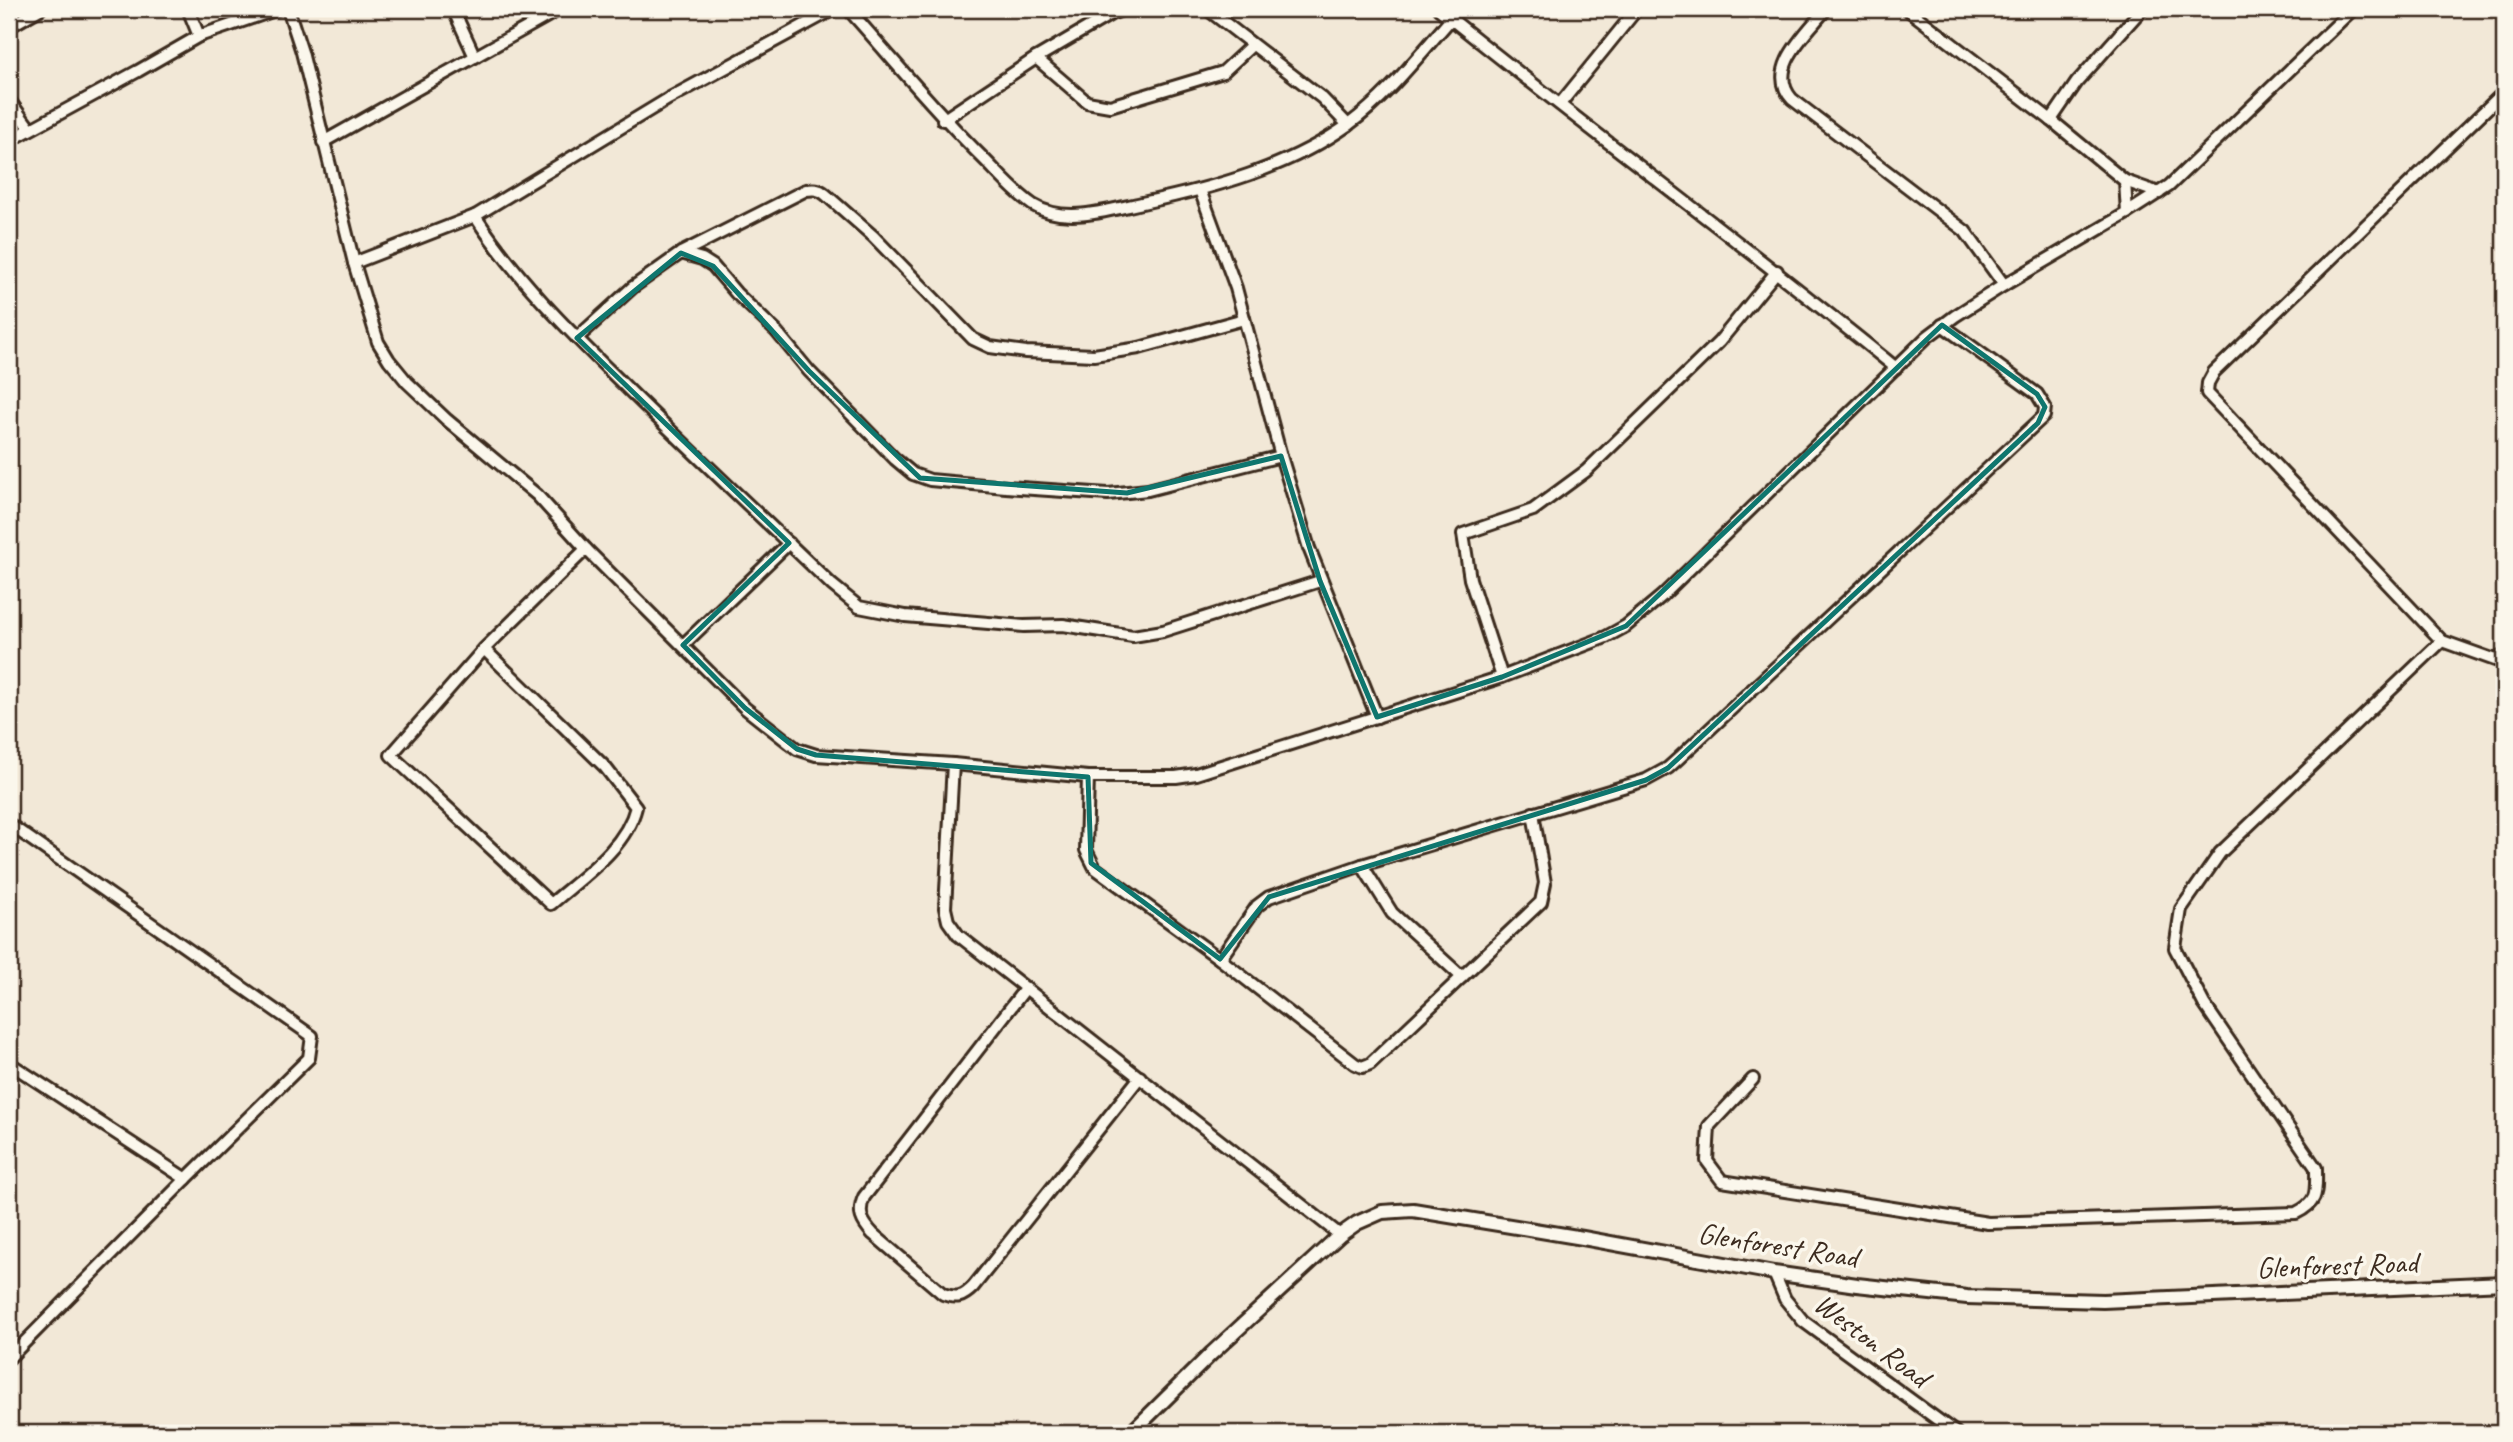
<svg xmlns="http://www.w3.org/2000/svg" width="2513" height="1442" font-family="Caveat,sans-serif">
<rect width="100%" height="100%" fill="#f2e8d7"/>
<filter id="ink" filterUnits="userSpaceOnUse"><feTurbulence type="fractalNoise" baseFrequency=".0143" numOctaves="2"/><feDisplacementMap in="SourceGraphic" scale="14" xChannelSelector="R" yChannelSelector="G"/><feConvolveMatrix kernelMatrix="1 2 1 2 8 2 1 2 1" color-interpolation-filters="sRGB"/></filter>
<g filter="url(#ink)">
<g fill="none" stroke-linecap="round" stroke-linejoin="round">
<g stroke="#3b2a1e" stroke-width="16">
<g id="minor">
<path d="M188,9L199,36"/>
<path d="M288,9L302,52L354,263L378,342L389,360L407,382L447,420L537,495L586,549L745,708L797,749L816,755L953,764L1088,777H1176L1196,774L1502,677L1606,637L1626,626L1662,596L1927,337L1955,316L2004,285L2127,213L2169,186L2353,9"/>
<path d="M453,9L475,57"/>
<path d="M848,9C893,59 935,111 983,158C999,174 1014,192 1033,205C1065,225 1108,210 1142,203C1213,188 1288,168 1348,125C1388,96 1419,55 1451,19"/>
<path d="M1207,9L1322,98L1348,125"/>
<path d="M1439,9C1589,131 1746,245 1896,368"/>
<path d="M1826,9C1807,33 1765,69 1792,99L1965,231L2004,285"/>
<path d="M1907,9L2051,120L2125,181L2127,213"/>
<path d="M9,27L40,9"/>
<path d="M1036,58L1087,102L1110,106L1223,72L1252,45"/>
<path d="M9,100L30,129"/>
<path d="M1560,104L1637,9"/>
<path d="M943,120L1036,58L1111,14L1124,9"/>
<path d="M2051,120L2077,82L2142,9"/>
<path d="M9,141L138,71L199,36L278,9"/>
<path d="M323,142L560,9"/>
<path d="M2125,181L2159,193"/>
<path d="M1200,190L1236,288L1281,456L1309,548L1377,717"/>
<path d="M475,216C515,277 566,328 618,379C688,449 761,516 832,585L859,607L905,616L1024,626L1063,625L1133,636L1163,631L1320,581"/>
<path d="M681,253L702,259L713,266L736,293L776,331L809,371L895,459L913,474L930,480L1006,487L1108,494L1148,490L1281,456"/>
<path d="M354,263L475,216L668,99L834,9"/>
<path d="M577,338L633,287L681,253L806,190C814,189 819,189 825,194L873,236L973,339L990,347L1026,352L1094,355L1139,348L1244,319"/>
<path d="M2442,641L2207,393L2208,383L2214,372L2504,92"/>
<path d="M683,645L789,543"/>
<path d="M484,649L605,767L636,807C626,848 582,877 551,904L391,755L484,649L586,549"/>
<path d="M1502,677L1470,579L1463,534L1533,510L1586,471L1719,342L1777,271"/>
<path d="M953,764L945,908L948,921L958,935L1340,1235"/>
<path d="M1088,777L1086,850L1095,868L1220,959L1355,1064L1362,1067L1370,1064L1541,902L1545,883L1533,813"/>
<path d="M9,824L312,1036L309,1058L186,1179L9,1358"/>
<path d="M1362,865L1392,913L1462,977"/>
<path d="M1220,959L1257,906L1269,897L1362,865L1646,780L1668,768L1678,759L2044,416L2045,407L2037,394L1942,325"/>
<path d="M1025,989L864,1197C857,1213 862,1222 873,1234L943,1294C957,1299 963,1297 973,1287L1140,1077"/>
<path d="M9,1063L186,1179"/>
<path d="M1753,1079L1709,1126L1707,1161L1722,1181L1988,1223L2296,1213C2319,1202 2316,1192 2316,1168L2204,1004L2175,948L2181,909L2220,853L2442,641L2495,660L2504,655"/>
<path d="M1774,1273L1785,1299L1803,1321L1956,1433"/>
</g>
</g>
<g stroke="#3b2a1e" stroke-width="18">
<path id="tertiary" d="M1131,1433L1212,1353L1340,1235L1357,1223L1382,1212L1413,1210L1583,1238L1774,1273L1857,1285L1967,1297L2103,1301L2504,1283"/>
</g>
<use href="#minor" stroke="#fbf7ec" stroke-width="10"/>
<use href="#tertiary" stroke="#fbf7ec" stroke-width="12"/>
</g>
</g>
<path fill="none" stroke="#0f766e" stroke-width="5" stroke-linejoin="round" d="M681,253L713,266L809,371L920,478L1127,493L1281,456L1320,581L1377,717L1502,677L1626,626L1942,325L2037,394L2045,407L2038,423L1668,768L1646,780L1269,897L1220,959L1091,863L1088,777L816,755L797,749L745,708L683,645L789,543L577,338Z"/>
<g text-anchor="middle" stroke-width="7" stroke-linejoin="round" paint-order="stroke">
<g font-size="30" fill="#3b2a1e" stroke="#fbf7ec">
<text transform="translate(1778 1245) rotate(9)" y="10">Glenforest Road</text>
<text transform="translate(2337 1265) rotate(-2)" y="10">Glenforest Road</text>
<text transform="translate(1872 1340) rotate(37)" y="10">Weston Road</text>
</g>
</g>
<rect width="2513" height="1442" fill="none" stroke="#fbf7ec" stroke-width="35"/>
<rect x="18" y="18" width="2478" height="1407" fill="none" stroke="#3b2a1e" stroke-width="2.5" filter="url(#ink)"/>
</svg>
